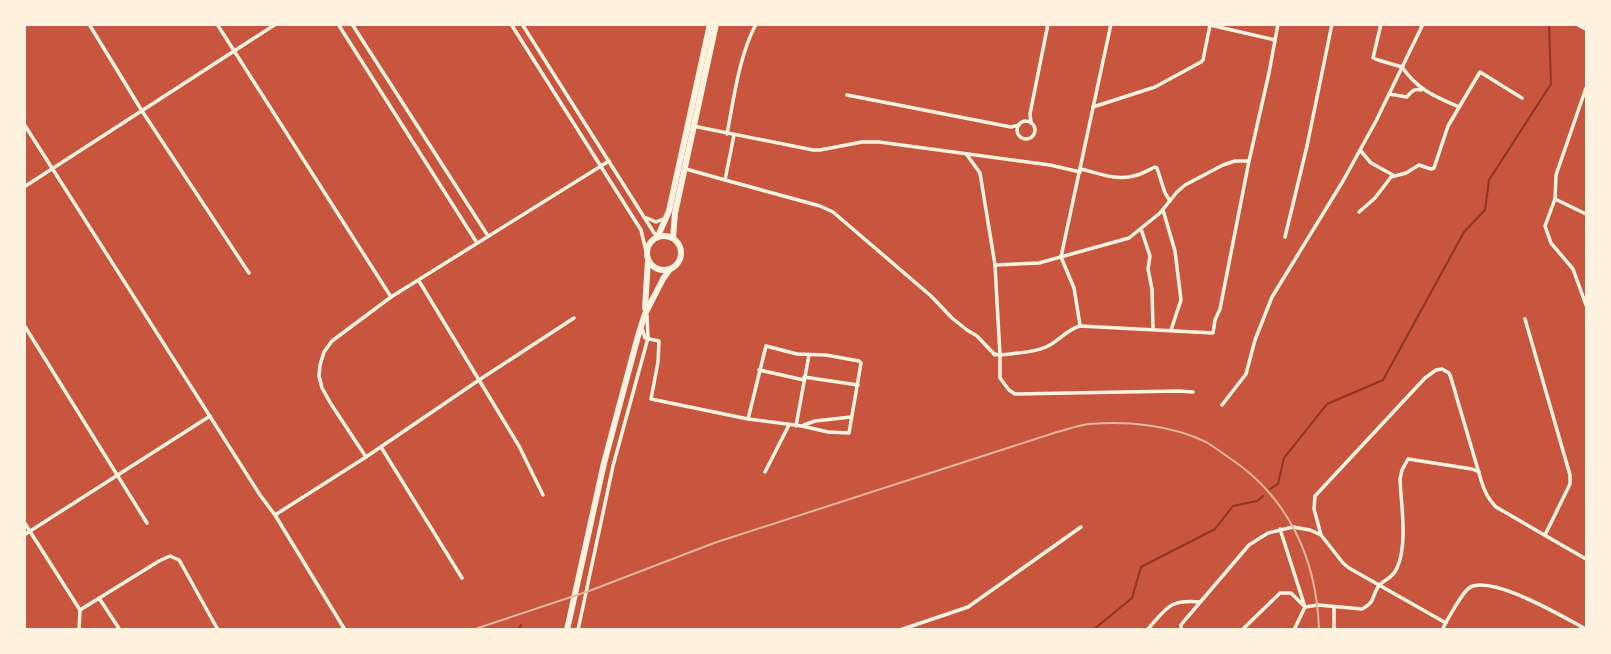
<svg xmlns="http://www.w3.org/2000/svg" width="1611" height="654" font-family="Jost,sans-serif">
<rect width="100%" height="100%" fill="#c8553d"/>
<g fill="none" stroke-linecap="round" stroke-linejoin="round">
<g stroke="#8f3625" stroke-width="2">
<path d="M1270,489L1278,484L1284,458L1327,404L1383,380L1464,232L1485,210L1489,180L1551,84L1549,24"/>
<path d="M518,630L521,625"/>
<path d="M1093,630L1132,598L1141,567L1215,529L1233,506L1257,501L1263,496"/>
</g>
<g stroke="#fff3e0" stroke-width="3.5">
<path d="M89,24L142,111L249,273"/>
<path d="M217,24L391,297"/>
<path d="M338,24L477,243"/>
<path d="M352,24L488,236"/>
<path d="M511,24L641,230L646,251"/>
<path d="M522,24L656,236"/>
<path d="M1381,24L1373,58L1378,60L1402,67C1418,90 1434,96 1459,107"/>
<path d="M1576,24L1586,29"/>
<path d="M1210,25L1275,40"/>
<path d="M1586,88L1556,175L1555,199L1545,226L1551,243L1573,269L1586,305"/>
<path d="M1389,94L1407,97C1411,92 1414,88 1421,90"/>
<path d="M847,95L1011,127L1019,125"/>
<path d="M1093,107L1155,87L1201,62L1203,60L1210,25"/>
<circle cx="1026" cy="130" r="9"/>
<path d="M1031,123L1030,114L1048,24"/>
<path d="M24,124L260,495L275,515L366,457L479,380L419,281"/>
<path d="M693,126L813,150H820L862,142H879L1050,165L1080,172"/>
<path d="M727,134C734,98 739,56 756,24"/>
<path d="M734,135L725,180L820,206L833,212L931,296L952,318L967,330L977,336L995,355"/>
<path d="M1360,150L1371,163L1393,175"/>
<path d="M967,155L980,173L995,265L1000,355V378L1009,390L1015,394L1179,391L1193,392"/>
<path d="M686,169L725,180"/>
<path d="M1081,169C1097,173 1117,181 1133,176C1141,175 1148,170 1155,167L1157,168L1165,193L1170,201"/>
<path d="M24,187L276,24"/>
<path d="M1555,199L1586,214"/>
<path d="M1163,210L1175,251L1181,300L1171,330"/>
<path d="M1359,212L1375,198L1391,177L1406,173L1419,165L1431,169L1434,168L1448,126L1480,72L1522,98"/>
<path d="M647,218L656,222L663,219"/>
<path d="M1141,229L1150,256L1148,269L1152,289L1153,329"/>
<path d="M1285,237L1307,146L1332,24"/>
<path d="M995,265L1039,263L1129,238L1160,213L1177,192L1185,185L1223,165L1235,161H1249"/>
<path d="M1525,319L1570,475V484L1545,535"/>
<path d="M24,325L147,523"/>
<path d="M1080,325L1074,288L1061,257L1111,24"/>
<path d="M642,328L645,338L659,341L658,362L651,399L748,419L802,426L828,432L849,433L861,363L859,361L826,355L797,354L766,346L748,419"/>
<path d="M994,354L1000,355C1014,353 1033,353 1046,347C1059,341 1066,330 1080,326L1213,333L1215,320L1220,309L1249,161L1269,73L1278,24"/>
<path d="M759,370L804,380"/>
<path d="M804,377L858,385"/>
<path d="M1222,405L1246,374L1255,340L1272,297L1343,181L1376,121L1423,24"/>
<path d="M804,425L815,421L851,417"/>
<path d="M796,426L809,355"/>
<path d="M381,447L462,578"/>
<path d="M366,457L331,404L322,388L319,376L320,365L324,352L332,341L391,297L609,161"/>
<path d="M765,472L789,425"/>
<path d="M543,495L519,446L479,380L574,318"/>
<path d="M275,515L345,630"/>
<path d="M24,522L80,610L79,630"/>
<path d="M1280,529L1305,607L1294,630"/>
<path d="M24,535L210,416"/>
<path d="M1321,535L1314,509L1315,496L1425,378L1436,370L1442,369L1449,373L1451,378L1481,480C1484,491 1488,499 1496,507L1586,559"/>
<path d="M99,598L120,630"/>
<path d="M1305,607L1318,605L1362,609C1376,601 1371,598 1378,587C1383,579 1392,580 1397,568C1408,544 1401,504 1400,479L1402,470L1408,459L1472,469L1479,472"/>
<path d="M1334,607V630"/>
<path d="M80,610L159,561L170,556L179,560L182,565L218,630"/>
<path d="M578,630L613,466L648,338L647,315"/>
<path d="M900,630L968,607L1081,527"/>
<path d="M1147,630C1167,608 1169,599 1200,602"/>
<path d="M1181,630V625L1185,620L1249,545L1268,533L1293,527L1310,530L1321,535L1343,563L1349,568L1446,623"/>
<path d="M1242,630L1280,593H1291L1303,605"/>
<path d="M1442,630C1447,620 1462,593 1469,588C1490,573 1565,618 1586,629"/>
</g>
<g stroke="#fff3e0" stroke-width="6">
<circle cx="664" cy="253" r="17"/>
<path d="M658,236L669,211L710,24"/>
<path d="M673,238L675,213L716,24"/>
<path d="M645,308L648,260"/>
<path d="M567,630L604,463L638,336L645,314L663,279L670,269"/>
</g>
<path stroke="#e9b49f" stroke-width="2" d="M472,630L589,591L714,543L1054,433C1066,430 1078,425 1090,424C1128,421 1171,425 1206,442C1213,446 1221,452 1228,457C1288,496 1317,559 1319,630"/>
</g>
<rect width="1611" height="654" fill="none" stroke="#fff3e0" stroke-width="52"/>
</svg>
